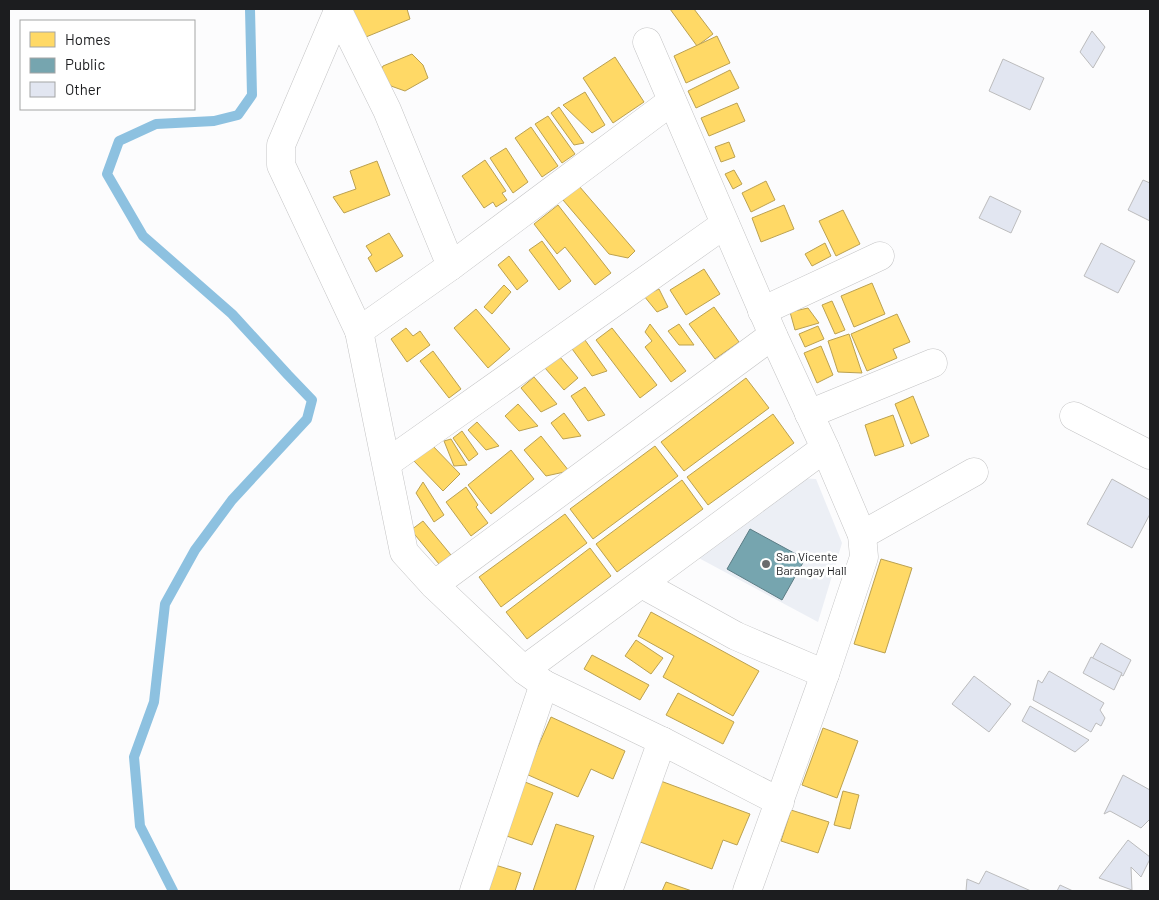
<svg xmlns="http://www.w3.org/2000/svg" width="1159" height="900" font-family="Barlow,sans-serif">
<rect width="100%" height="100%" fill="#fcfcfd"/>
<path fill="#eceff5" d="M798,478L816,479L842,543L818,622L695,556Z"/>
<g fill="#ffd966" stroke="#bba151">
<path d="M351,9H407L410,19L361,39Z"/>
<path d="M670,9H694L713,34L697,46Z"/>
<path d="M717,36L730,63L686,83L674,56Z"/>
<path d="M412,54L423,65L428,78L405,91L391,86L380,72L383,66Z"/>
<path d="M615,57L644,102L613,123L583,78Z"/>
<path d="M730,70L739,88L696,108L688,91Z"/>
<path d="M585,92L605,125L592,133L563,105Z"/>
<path d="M737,103L745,121L709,136L701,118Z"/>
<path d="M559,107L584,143L574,145L551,113Z"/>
<path d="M548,116L575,154L562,163L535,124Z"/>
<path d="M531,127L558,166L542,177L515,138Z"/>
<path d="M729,142L735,157L721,162L715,147Z"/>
<path d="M506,148L528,182L513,193L490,158Z"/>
<path d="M485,160L506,191L502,193L507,200L496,207L493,202L484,208L462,176Z"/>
<path d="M377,161L390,195L344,213L333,197L356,189L350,171Z"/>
<path d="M734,170L742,184L733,189L725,174Z"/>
<path d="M766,181L775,200L751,212L742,193Z"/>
<path d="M579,186L635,251L628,258L609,254L563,200Z"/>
<path d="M558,205L611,273L595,285L565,247L557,254L534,224Z"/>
<path d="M784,205L794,229L761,242L752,218Z"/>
<path d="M843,210L860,244L836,256L819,221Z"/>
<path d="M389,233L403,256L376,272L368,258L372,255L366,246Z"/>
<path d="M542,241L571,281L559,290L529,250Z"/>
<path d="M825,243L831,256L812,266L805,254Z"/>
<path d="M509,256L528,281L517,290L498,265Z"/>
<path d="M704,269L720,294L686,315L670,290Z"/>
<path d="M872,283L885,314L854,327L841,296Z"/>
<path d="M504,285L511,292L492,314L484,307Z"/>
<path d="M659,289L668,307L657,312L644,296Z"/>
<path d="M832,301L845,330L835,334L822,305Z"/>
<path d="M714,307L739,342L715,359L689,324Z"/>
<path d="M808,308L819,323L795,330L790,312Z"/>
<path d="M476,309L510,349L488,368L454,328Z"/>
<path d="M897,314L910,342L893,349L897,358L867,371L851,334Z"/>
<path d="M650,324L686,371L671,382L645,347L652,341L645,332Z"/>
<path d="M679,324L694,345H679L668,331Z"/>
<path d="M818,326L824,339L805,347L799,334Z"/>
<path d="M406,328L413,336L420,331L430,345L407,362L391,339Z"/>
<path d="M612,328L657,385L640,398L596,340Z"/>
<path d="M580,333L607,371L592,376L567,342Z"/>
<path d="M849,334L862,373L838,372L828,341Z"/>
<path d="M821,346L833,375L817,383L804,353Z"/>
<path d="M433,351L461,389L449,398L420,361Z"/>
<path d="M560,357L578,378L564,390L545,368Z"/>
<path d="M534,377L557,404L541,412L521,388Z"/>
<path d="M746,378L769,408L684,471L661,442Z"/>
<path d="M585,387L605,415L588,421L571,396Z"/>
<path d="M913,396L929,436L911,444L895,404Z"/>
<path d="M518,404L538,426L519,431L505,416Z"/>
<path d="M564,413L581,436L563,439L551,423Z"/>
<path d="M773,414L794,443L708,505L687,477Z"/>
<path d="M893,415L904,446L875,456L865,425Z"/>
<path d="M477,422L499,446L486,450L468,430Z"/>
<path d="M462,431L478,454L469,461L453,438Z"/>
<path d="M541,436L569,471L546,476L524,450Z"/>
<path d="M451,439L467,465L454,466L444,441Z"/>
<path d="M430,443L460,474L443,491L413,460Z"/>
<path d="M655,446L678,476L593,539L570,509Z"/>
<path d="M511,450L534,479L491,514L468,485Z"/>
<path d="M682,480L703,509L617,572L596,544Z"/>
<path d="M423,482L444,515L434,522L416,493Z"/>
<path d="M466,487L478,505L476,507L488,523L471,536L446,502Z"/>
<path d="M565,514L587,543L501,607L479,577Z"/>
<path d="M423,521L451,555L439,564L411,530Z"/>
<path d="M590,548L611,576L527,639L506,612Z"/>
<path d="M881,559L912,568L885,653L854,644Z"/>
<path d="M651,612L759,671L733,716L663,677L674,656L638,636Z"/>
<path d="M636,640L663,658L651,674L625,656Z"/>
<path d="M592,655L649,685L640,700L584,669Z"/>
<path d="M678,693L734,722L723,744L666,715Z"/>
<path d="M551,717L625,751L613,779L591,769L578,797L526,774Z"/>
<path d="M823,728L858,741L837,798L802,785Z"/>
<path d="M658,780L750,814L737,845L723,840L712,869L635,840Z"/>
<path d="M525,782L553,793L532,845L504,835Z"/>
<path d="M843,791L859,795L850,829L834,825Z"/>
<path d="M791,810L829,822L818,853L781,841Z"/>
<path d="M556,824L594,836L575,891H533Z"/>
<path d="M492,864L521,873L515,891H483Z"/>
<path d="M666,882L692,891H662Z"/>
</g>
<path fill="#76a5af" stroke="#5b7c84" d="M750,529L805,559L782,600L727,569Z"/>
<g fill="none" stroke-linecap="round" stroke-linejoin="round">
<path stroke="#8dc1e0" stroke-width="10" d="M173,891L140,826L134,757L154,702L165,604L195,550L232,500L307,419L312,400L288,375L232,314L143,236L107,174L119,141L156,124L214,121L238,115L252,95L250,9"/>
</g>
<g fill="#e2e6f1" stroke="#bcbcbd">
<path d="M1092,31L1105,47L1093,68L1080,52Z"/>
<path d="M1003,59L1044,78L1030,110L989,91Z"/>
<path d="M1143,180L1150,183V221L1128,210Z"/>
<path d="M990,196L1021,211L1011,233L979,218Z"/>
<path d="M1101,243L1135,261L1118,293L1084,276Z"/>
<path d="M1112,479L1150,500V514L1132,548L1087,524Z"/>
<path d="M1101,643L1131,660L1123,676L1092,659Z"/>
<path d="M1091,657L1122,673L1114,690L1083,673Z"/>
<path d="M1049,671L1104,703L1100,710L1105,718L1101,726L1096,723L1091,732L1033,700L1038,680L1042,683Z"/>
<path d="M974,676L1011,704L989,732L952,704Z"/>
<path d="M1030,706L1089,740L1075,752L1022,721Z"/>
<path d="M1123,775L1150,790V819L1141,828L1110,811L1104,814Z"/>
<path d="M1128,840L1150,857V859L1141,877L1131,867L1132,890L1099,878Z"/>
<path d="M986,871L1031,891H966L967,879L979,884Z"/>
<path d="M1060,885L1073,891H1057Z"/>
</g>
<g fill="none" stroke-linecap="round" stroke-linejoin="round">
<g stroke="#c4c4c5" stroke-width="29">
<g id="minor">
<path d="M337,9L387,110L451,266L672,101"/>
<path d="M338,11L281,145V165L359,331L451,266"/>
<path d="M647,42L773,335L825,448L862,535L864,557L825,674L747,891"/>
<path d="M762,311L880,256"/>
<path d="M359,331L404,552L434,585L524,670L544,684L662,741L780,802"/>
<path d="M809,414L933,363"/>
<path d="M1074,416L1150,455"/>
<path d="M387,463L725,224"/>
<path d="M862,535L974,472"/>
<path d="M642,584L736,636L825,674"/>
<path d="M434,585L773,335"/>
<path d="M524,670L825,448"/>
<path d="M474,891L544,684"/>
<path d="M608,891L662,741"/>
</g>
</g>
<use href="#minor" stroke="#fff" stroke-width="28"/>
</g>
<circle fill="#6a6b6d" stroke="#fff" stroke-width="2" cx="766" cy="564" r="5"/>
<g text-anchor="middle" stroke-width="5" stroke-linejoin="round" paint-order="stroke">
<g font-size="12" fill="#1c1d1f" stroke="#fff" text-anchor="start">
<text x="776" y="561">San Vicente<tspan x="776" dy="14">Barangay Hall</tspan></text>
</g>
</g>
<rect width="1159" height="900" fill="none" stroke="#1c1d1f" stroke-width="20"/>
<rect x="20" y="20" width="175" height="90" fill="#ffffff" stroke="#a4a5a5"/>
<rect x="30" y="32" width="25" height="15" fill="#ffd966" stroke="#a4a5a5"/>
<text x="65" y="45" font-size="15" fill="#1c1d1f">Homes</text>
<rect x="30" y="58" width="25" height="15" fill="#76a5af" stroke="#a4a5a5"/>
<text x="65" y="70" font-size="15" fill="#1c1d1f">Public</text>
<rect x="30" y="82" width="25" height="15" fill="#e2e6f1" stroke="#a4a5a5"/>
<text x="65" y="95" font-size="15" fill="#1c1d1f">Other</text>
</svg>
